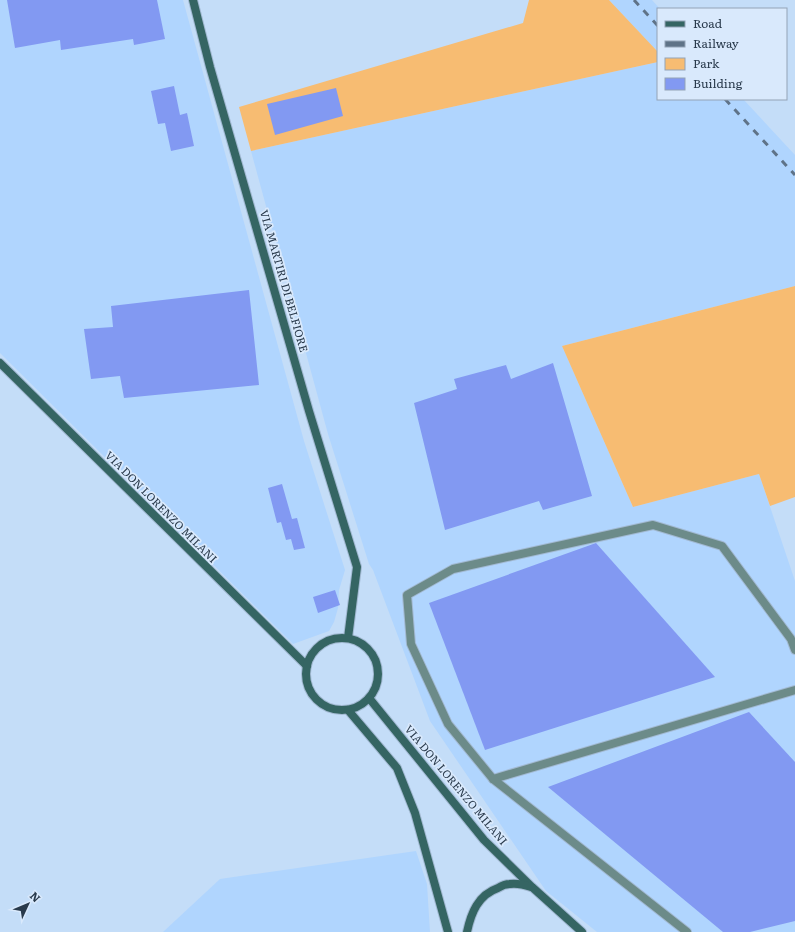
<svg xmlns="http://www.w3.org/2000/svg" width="795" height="932" font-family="Literata,serif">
<rect width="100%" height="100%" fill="#c4ddf8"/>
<g fill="#b0d5fe">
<path d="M0,0H183L304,441L345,570L339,590L338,608L334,622L329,631L293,644L0,353Z"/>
<path d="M609,0H652L660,9H658V52Z"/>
<path d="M658,62V99H743L795,155V286L562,346L633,507L759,474L795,581V932H597L546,891L430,721L373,570L369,564L328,434L251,151Z"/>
<path d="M416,851L427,884L430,932H163L220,879Z"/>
</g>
<g fill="#f7bc72">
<path d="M529,0H609L658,52V62L251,151L239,107L523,23Z"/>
<path d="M795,286V497L770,506L759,474L633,507L562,346Z"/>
</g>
<g fill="#8299f2">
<path d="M7,0H157L165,39L134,45L133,39L61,50L60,40L15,48Z"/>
<path d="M174,86L180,115L187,113L194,146L171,151L165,123L158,124L151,91Z"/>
<path d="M336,88L343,116L275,135L267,104Z"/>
<path d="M249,290L259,385L124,398L120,376L91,379L84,329L113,327L111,306Z"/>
<path d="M553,363L592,496L543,510L539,501L445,530L414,403L457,389L454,379L506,365L511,379Z"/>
<path d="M282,484L292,519L297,518L305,548L294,550L291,539L286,540L281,522L277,523L268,488Z"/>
<path d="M596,543L715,677L485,750L429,603Z"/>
<path d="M335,590L340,605L318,613L313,597Z"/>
<path d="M749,712L795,762V921L750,932H723L548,787Z"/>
</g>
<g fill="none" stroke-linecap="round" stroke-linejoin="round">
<g stroke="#a2b9d2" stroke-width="10">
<g id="lane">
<path d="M493,779L795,690"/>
<path d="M687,932L493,779L448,724L411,644L407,595L453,569L653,525L722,546L791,639L795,650"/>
</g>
</g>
<g stroke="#a2b9d2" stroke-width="10">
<g id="secondary">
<path d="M193,0L210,67L309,411L357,567L348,638"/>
<path d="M0,363L307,666"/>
<circle cx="342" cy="674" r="36"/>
<path d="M369,698L484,840L532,887L582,932"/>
<path d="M348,710L397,768L415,813L448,932"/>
<path d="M467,932C471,913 478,895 498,888C501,886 506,884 510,884C517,883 525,885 531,887"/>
</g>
</g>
<use href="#lane" stroke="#6c8b89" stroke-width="8"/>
<use href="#secondary" stroke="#356563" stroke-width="8"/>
<g stroke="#5f7388" stroke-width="3" stroke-dasharray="7 7" stroke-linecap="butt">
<path d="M634,0L658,26"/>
<path d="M725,99L795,175"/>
</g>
</g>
<g text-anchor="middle" stroke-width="3.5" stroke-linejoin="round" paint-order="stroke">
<g font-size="11" fill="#293a4c" stroke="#d9e9fc">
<text transform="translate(284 281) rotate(74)" y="4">VIA MARTIRI DI BELFIORE</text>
<text transform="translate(161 507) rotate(45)" y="4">VIA DON LORENZO MILANI</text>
<text transform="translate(456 785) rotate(50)" y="4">VIA DON LORENZO MILANI</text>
</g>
</g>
<rect x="657" y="8" width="130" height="92" fill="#d9e9fc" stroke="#93a3b6"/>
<rect x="665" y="21" width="20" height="6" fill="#356563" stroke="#93a3b6"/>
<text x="693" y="28" font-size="12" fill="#293a4c">Road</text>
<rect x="665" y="41" width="20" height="6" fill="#5f7388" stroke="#93a3b6"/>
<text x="693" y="48" font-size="12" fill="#293a4c">Railway</text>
<rect x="665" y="58" width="20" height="12" fill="#f7bc72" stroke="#93a3b6"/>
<text x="693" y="68" font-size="12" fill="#293a4c">Park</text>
<rect x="665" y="78" width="20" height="12" fill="#8299f2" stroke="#93a3b6"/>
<text x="693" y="88" font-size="12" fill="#293a4c">Building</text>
<g transform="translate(28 904) rotate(46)" stroke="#d9e9fc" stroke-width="3" paint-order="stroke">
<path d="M0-3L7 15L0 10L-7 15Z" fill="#293a4c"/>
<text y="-6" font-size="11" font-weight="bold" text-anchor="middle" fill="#293a4c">N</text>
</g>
</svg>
